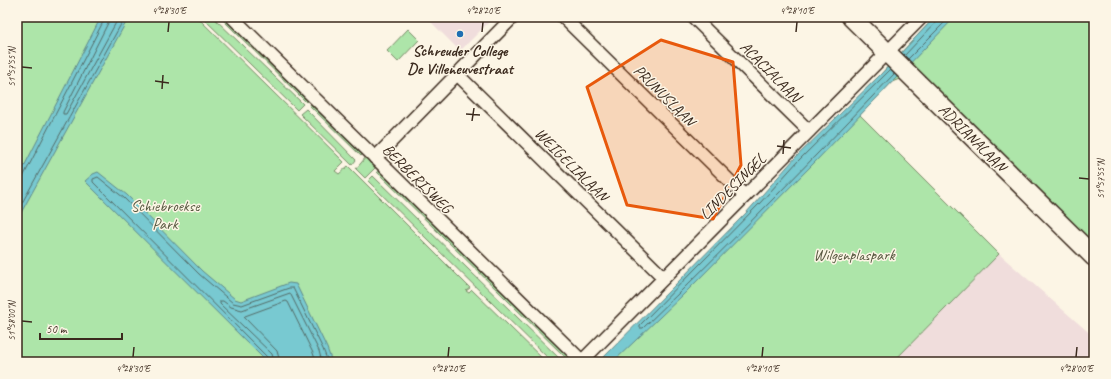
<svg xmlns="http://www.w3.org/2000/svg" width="1111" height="379" font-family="Caveat,sans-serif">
<rect width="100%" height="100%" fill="#fcf5e5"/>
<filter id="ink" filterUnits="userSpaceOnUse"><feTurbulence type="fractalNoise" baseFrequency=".025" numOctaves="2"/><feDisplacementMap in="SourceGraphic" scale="8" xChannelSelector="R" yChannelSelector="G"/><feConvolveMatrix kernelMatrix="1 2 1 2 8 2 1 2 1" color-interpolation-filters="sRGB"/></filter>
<g filter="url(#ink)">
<g fill="#f0dddc">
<path d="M426,17H494L460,51Z"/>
<path d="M999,254L1094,337V362H893Z"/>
</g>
<g fill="#ade5a9" stroke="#748864">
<path d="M17,17H197L344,162L335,171L339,174L348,166L470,288L466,291L469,293L472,290L546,362H17Z"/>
<path d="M202,17H213L303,104L297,110Z"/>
<path d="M220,17H224L308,100L306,102Z"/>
<path d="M935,17H1094V242L1092,243L1030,184L1033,181L1025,173L1021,176L919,71L892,82L860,115L999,254L893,362H608Z"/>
<path d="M408,29L419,40L398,62L387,51Z"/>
<path d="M311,102L363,154L361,156L309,105Z"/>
<path d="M306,109L356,160L352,165L300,114Z"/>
<path d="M366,157L376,167L365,178L356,169Z"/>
<path d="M379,169L569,356L567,359L377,172Z"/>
<path d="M373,176L563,362H552L368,181Z"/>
</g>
<g fill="#78c9d1" stroke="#608989">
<path d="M101,17H129L17,220V180Z"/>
<path d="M935,17H955L814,163L684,294L613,362H603L601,360L746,213L795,158L881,74Z"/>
<path d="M98,172L127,195L202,271L235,299L241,301L289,283L296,284L327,348L332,362H267L85,181L93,174Z"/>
</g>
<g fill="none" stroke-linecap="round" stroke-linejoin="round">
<g stroke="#536a66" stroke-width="1">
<path d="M109,17L108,23L63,112V114H66L119,17"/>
<path d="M904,56L937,21L938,17"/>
<path d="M908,59L950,17"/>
<path d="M890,70L798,161L760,203L640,325V328H643C729,245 812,160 894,74"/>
<path d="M17,181H20L22,179L104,20V17"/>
<path d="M17,212L125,17"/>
<path d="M269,362L268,358L93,182V179L98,177L124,198L199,274L233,303L242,305L289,288H293L323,349L328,362"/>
<path d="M274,362L272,354L220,304V301H223L231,307L242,310L290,293L319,351L322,362"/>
<path d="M280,362L277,351L244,317L245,316L286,301L288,302L313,353L316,362"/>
</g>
<g stroke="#3b2a1e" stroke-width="15">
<g id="street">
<path d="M232,17L583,362"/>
<path d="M563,17L745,196"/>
<path d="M693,17L809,131"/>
<path d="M457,74L664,278"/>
<path d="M375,158L513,17"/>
<path d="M582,361L922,17"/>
</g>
</g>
<g stroke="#3b2a1e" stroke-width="21">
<path id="secondary" d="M851,17L1094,257"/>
</g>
<use href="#street" stroke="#fcf5e5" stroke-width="12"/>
<use href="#secondary" stroke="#fcf5e5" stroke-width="18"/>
</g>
</g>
<path fill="#e8590c" fill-opacity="0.2" stroke="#e8590c" stroke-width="3" stroke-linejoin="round" d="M661,40L733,62L741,165L713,219L627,205L587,87Z"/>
<path fill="none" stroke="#3b2a1e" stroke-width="1.5" d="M168,32L169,22M482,32L483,22M796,32L797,22M22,67L32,68M155,81L169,83M162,89L163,75M466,114L480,115M472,121L474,108M777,146L791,148M783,154L784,140M1079,178L1089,179M22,321L32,322M133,357L134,347M448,357L449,347M762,357L763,347M1076,357L1077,347"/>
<circle fill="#1f6fb2" stroke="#fcf5e5" stroke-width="1.5" cx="460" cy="34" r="4"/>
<g text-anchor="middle" stroke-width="3" stroke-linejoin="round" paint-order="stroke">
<g font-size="16" font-weight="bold" fill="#3b2a1e" stroke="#fcf5e5">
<text x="460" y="56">Schreuder College<tspan x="460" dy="18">De Villeneuvestraat</tspan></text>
</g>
<g font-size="16" fill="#3b2a1e" stroke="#fcf5e5">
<text transform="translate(771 71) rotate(45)" y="6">ACACIALAAN</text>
<text transform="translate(665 95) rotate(45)" y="6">PRUNUSLAAN</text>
<text transform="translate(973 137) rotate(45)" y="6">ADRIANALAAN</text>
<text transform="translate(572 164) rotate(45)" y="6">WEIGELIALAAN</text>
<text transform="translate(418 178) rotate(45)" y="6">BERBERISWEG</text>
<text transform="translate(732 186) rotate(-45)" y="6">LINDESINGEL</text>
</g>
<g font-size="16" fill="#585941" stroke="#fcf5e5">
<text x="165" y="211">Schiebroekse<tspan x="165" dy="18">Park</tspan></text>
<text x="854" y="260">Wilgenplaspark</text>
</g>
</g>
<rect width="1111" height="379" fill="none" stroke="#fcf5e5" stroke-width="44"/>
<path d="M40 333v6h82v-6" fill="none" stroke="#3b2a1e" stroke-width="2"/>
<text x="46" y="333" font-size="12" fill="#3b2a1e" stroke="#fcf5e5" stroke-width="3" paint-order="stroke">50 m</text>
<rect x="22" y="22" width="1067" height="335" fill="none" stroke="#3b2a1e" stroke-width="1.5"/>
<g font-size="10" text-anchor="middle" fill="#3b2a1e">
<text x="169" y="14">4°28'30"E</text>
<text x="483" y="14">4°28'20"E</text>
<text x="797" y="14">4°28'10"E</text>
<text transform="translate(11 67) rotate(-90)" y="4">51°57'55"N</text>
<text transform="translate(1100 179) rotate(-90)" y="4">51°57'55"N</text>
<text transform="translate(11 321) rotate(-90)" y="4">51°58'00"N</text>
<text x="133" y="372">4°28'30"E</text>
<text x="448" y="372">4°28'20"E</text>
<text x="762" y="372">4°28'10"E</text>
<text x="1076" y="372">4°28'00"E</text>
</g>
</svg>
